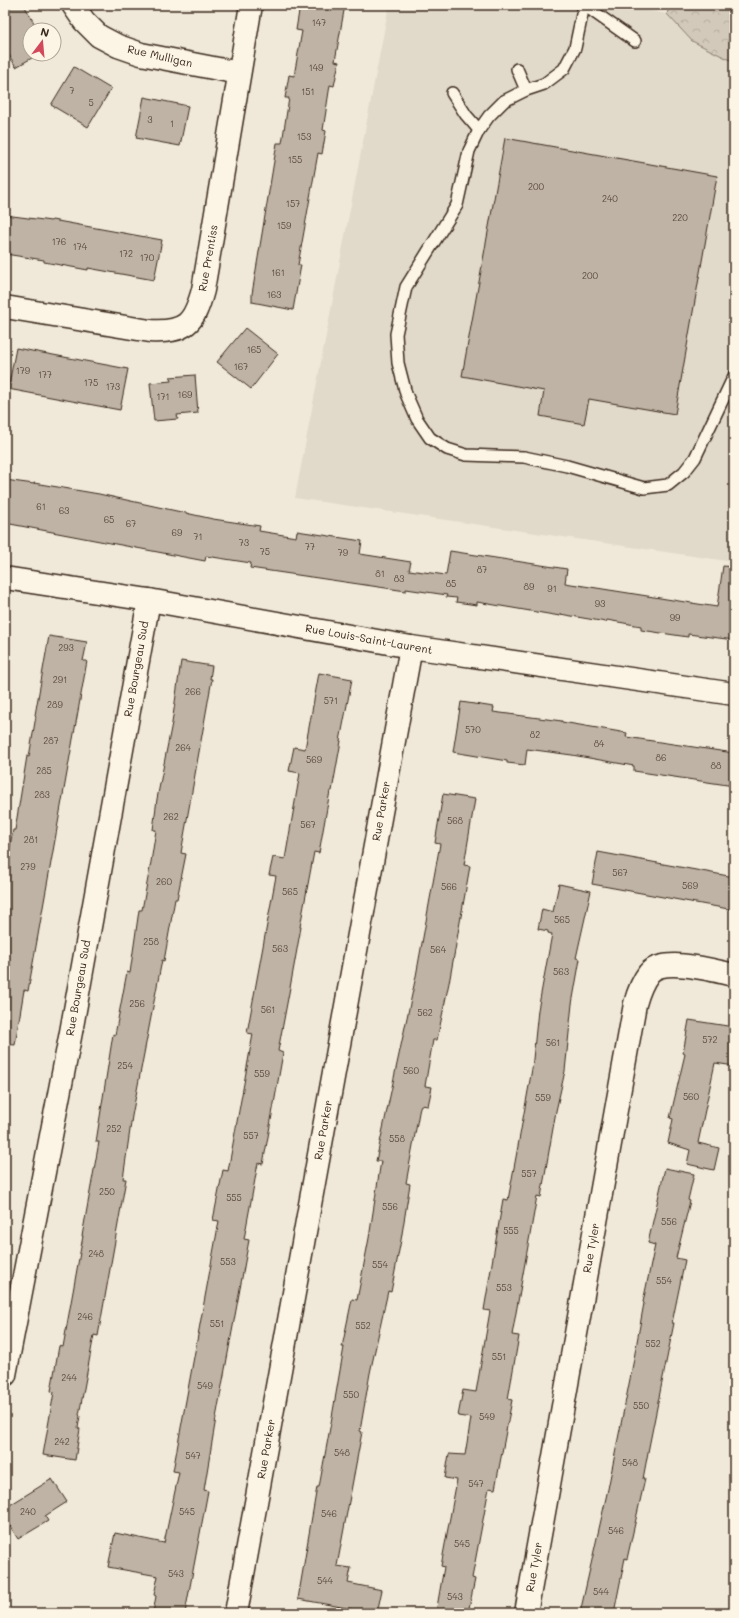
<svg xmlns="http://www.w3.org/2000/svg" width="739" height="1618" font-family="Mali,sans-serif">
<defs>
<pattern id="forest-crowns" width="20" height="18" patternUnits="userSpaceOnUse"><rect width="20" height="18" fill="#d2c9ba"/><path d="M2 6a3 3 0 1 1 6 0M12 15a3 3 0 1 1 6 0" fill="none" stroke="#b5ad9f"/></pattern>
</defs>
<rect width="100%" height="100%" fill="#f0e9d9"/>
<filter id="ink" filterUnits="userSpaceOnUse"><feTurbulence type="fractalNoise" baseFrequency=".025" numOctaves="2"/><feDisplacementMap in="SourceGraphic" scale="8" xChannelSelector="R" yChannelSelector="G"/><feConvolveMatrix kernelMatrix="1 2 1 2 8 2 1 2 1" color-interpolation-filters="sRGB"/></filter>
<g filter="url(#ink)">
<path fill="#e1d9c9" d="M389,5H619L667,14L692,41L734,62V562L295,498Z"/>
<path fill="url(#forest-crowns)" stroke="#867a6c" d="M670,5H734V62L692,41L667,14Z"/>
<g fill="#beb3a4" stroke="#3b2a1e">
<path d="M5,5H24L38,30H30V54H39L16,67L5,48Z"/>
<path d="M300,5H345L335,61L339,62L334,86L330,85L323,130L326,131L322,154L318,153L298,265H301L293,310L252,302V294L277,143H282L289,98H285L289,75L294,76L302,31L296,30Z"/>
<path d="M74,67L111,89L88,127L51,105Z"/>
<path d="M144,97L188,106L180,146L136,138Z"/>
<path d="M505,138L717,176L675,414L589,399L584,424L540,416L544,391L462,376Z"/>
<path d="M5,215L51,221L52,220L162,240L154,280L88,268V270L44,262V260L5,254Z"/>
<path d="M245,328L278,354L251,389L217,362Z"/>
<path d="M16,348L128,369L120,410L8,389Z"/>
<path d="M195,375L198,413L177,415L178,419L154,421L150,383L171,381L170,377Z"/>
<path d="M5,480L34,484V483L99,494L213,519L260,526L259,531L296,537L297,531L362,541L360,554L411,562L409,570L446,575L450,551L567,569L565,583L717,607L723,566L734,567V640L688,634V637L641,630V626L607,620L606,622L560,614V616L477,602V605L456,602L457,598L446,597L447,595L406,589V591L250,568L251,563L206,556L205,561L5,523Z"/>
<path d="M49,636L87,642L83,661H87L28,991L24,990L15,1045L5,1044V872L13,830H15L27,756L29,757L36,716L35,715Z"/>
<path d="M181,661L212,666L210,679H212L181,853L186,854L177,899H175L164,961L162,960L132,1116L123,1179H126L115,1241L98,1336L94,1335L79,1415L80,1416L78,1428L80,1429L75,1460L43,1455L54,1392L51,1391L59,1346L63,1347L83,1236H82L99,1142H96L113,1034L115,1035L127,972L130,973L139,910H142L151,862L156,830H153L157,799L172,723Z"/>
<path d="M319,673L352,679L340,741H341L332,791H330L319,853L314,852L300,927H301L292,977L278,1051L283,1053L272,1115L263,1164L258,1163L244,1239L249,1240L216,1418L204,1490L208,1491L185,1613H153L156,1596L154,1595L158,1576L108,1567L115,1533L164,1543L179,1472L173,1471L219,1221L213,1220L223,1170L228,1171L253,1034L247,1033L276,876L269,875L273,857L285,859L300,773L289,771L294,747L305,749Z"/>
<path d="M461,702L494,707L493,712L562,721V722L627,733L626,737L734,753V786L634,771V766L572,755L527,749L525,765L507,763V761L453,752Z"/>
<path d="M443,794L475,799L464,865L470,866L450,978L437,1040H433L425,1086L432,1087L428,1106L421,1105L420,1107L406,1183L410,1184L401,1240L391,1292L388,1291L370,1373L360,1431L362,1432L337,1566L351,1568L348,1583L382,1590L377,1613H351L352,1609L298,1599L317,1487H319L332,1417L344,1347H342L352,1299L357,1300L369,1238L381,1161H376L416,976L440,844L435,843Z"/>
<path d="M598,852L734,877V910L592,884Z"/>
<path d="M559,884L591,891L576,958L580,959L572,1004L565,1071L556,1111L541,1197L537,1196L512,1335L519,1336L508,1399L512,1400L495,1489L489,1488L472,1578L475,1579L468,1613H436L444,1567L441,1566L457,1480L445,1478L449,1454L465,1455L471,1418L458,1416L463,1390L476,1392L490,1311L484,1310L503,1199L508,1200L516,1157L532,1069L538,1010L552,934L548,933V931L538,929L542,909L553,912Z"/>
<path d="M689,1020L734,1027V1066L715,1063L698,1143L719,1148L714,1170L687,1164L690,1150L668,1143L673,1119L670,1118L685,1054L683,1053Z"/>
<path d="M665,1168L694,1174L688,1200L690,1201L676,1258L685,1260L672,1323H674L649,1447L643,1479H645L627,1559L625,1558L614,1613H580L608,1489L633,1364L644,1303L643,1302L655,1245L648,1243Z"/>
<path d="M52,1479L67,1502L45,1516L48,1521L18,1539L5,1518V1508Z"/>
</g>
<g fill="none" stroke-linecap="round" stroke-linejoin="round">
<g stroke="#3b2a1e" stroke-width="14">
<g id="lane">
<path d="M584,5L575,48L564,69L544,84L526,90L504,101L489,116L479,130L469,151L457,205L406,287L396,334L398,363L406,394L417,419L430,438L447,449L466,455L524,457L567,466L644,488L668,485L684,472L695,458L734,376"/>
<path d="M584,5L635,41"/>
<path d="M517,69L526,90"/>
<path d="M452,93L466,115L479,130"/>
</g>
</g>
<g stroke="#3b2a1e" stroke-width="25">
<g id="street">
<path d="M73,5L84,21L99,36L118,46L141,54L239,73"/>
<path d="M5,307L150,331C186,333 194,323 203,290L251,5"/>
<path d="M5,578L149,600L411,647L734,694"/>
<path d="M5,1375L71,1032L149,600"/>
<path d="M236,1613L411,647"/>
<path d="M526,1613L635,1004C638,993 642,982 649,973C664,956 715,971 734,975"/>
</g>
</g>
<use href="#lane" stroke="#fcf5e5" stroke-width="11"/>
<use href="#street" stroke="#fcf5e5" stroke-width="22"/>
</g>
</g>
<g text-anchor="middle" stroke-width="3" stroke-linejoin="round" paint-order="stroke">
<g font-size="9" fill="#5c4c40">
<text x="319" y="26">147</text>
<text x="316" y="71">149</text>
<text x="72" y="94">7</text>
<text x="308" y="95">151</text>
<text x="91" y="106">5</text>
<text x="150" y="123">3</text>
<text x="172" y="127">1</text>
<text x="304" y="140">153</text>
<text x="295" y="163">155</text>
<text x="536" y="190">200</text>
<text x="610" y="202">240</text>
<text x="293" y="207">157</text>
<text x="680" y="221">220</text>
<text x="284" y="229">159</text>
<text x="59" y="245">176</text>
<text x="80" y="250">174</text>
<text x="126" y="257">172</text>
<text x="147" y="261">170</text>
<text x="278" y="276">161</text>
<text x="590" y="279">200</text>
<text x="274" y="298">163</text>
<text x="254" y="353">165</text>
<text x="241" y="370">167</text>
<text x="23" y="374">179</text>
<text x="45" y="378">177</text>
<text x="91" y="386">175</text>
<text x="113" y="390">173</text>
<text x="185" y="398">169</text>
<text x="163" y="400">171</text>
<text x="41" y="510">61</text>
<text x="64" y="514">63</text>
<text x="109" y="523">65</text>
<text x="131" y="527">67</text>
<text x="177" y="536">69</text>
<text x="198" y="540">71</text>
<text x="244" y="546">73</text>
<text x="310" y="550">77</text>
<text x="265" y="555">75</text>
<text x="343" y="556">79</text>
<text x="482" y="573">87</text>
<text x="380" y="577">81</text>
<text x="399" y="582">83</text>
<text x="451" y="587">85</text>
<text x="529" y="590">89</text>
<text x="552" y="592">91</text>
<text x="600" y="607">93</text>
<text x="675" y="621">99</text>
<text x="66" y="651">293</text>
<text x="60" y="683">291</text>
<text x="193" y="695">266</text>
<text x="331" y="704">571</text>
<text x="55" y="708">289</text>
<text x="473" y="733">570</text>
<text x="535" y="738">82</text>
<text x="51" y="744">287</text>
<text x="599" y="747">84</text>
<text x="183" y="751">264</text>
<text x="661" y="761">86</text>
<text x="314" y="763">569</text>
<text x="716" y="769">88</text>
<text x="44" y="774">285</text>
<text x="42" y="798">283</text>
<text x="171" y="820">262</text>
<text x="455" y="824">568</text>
<text x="308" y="828">567</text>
<text x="31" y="843">281</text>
<text x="28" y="870">279</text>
<text x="620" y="876">567</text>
<text x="164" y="885">260</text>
<text x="690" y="889">569</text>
<text x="449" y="890">566</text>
<text x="290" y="895">565</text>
<text x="562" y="923">565</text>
<text x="151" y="945">258</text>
<text x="280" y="952">563</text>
<text x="438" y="953">564</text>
<text x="561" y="975">563</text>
<text x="137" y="1007">256</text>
<text x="268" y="1013">561</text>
<text x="425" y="1016">562</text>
<text x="710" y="1043">572</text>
<text x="553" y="1046">561</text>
<text x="125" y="1069">254</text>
<text x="411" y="1074">560</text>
<text x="262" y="1077">559</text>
<text x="691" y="1100">560</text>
<text x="543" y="1101">559</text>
<text x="114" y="1132">252</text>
<text x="251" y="1139">557</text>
<text x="397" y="1142">558</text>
<text x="529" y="1177">557</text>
<text x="107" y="1195">250</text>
<text x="234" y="1201">555</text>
<text x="390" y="1210">556</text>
<text x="669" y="1225">556</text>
<text x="511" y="1234">555</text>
<text x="96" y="1257">248</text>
<text x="228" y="1265">553</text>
<text x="380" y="1268">554</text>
<text x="664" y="1284">554</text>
<text x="504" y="1291">553</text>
<text x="85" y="1320">246</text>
<text x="217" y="1327">551</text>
<text x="363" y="1329">552</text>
<text x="653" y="1347">552</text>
<text x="499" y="1360">551</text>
<text x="69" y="1381">244</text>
<text x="205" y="1389">549</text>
<text x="351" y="1398">550</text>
<text x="641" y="1409">550</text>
<text x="487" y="1420">549</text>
<text x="62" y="1445">242</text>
<text x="342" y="1456">548</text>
<text x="193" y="1459">547</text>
<text x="630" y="1466">548</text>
<text x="476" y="1487">547</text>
<text x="28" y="1515">240</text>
<text x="187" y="1515">545</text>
<text x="329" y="1517">546</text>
<text x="616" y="1534">546</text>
<text x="462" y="1547">545</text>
<text x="176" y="1577">543</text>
<text x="325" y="1584">544</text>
<text x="601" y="1595">544</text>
<text x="455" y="1600">543</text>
</g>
<g font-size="11" fill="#3b2a1e" stroke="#fcf5e5">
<text transform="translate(160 56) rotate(13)" y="4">Rue Mulligan</text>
<text transform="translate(208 258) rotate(-80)" y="4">Rue Prentiss</text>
<text transform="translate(369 639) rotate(10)" y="4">Rue Louis-Saint-Laurent</text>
<text transform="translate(136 669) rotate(-80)" y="4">Rue Bourgeau Sud</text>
<text transform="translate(381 811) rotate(-80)" y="4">Rue Parker</text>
<text transform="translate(78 988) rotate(-80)" y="4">Rue Bourgeau Sud</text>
<text transform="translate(323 1130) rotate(-80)" y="4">Rue Parker</text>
<text transform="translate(591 1248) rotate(-80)" y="4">Rue Tyler</text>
<text transform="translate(266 1449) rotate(-80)" y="4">Rue Parker</text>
<text transform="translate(534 1567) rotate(-80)" y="4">Rue Tyler</text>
</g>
</g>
<rect width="739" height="1618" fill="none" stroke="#fcf5e5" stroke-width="20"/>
<rect x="10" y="10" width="719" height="1598" fill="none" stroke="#3b2a1e" stroke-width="1.5" filter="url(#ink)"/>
<g transform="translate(42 42) rotate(16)"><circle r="19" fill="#fcf5e5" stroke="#afa495"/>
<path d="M0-3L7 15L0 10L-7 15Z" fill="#d1495b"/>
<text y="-6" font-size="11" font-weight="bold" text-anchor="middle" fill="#3b2a1e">N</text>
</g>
</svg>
